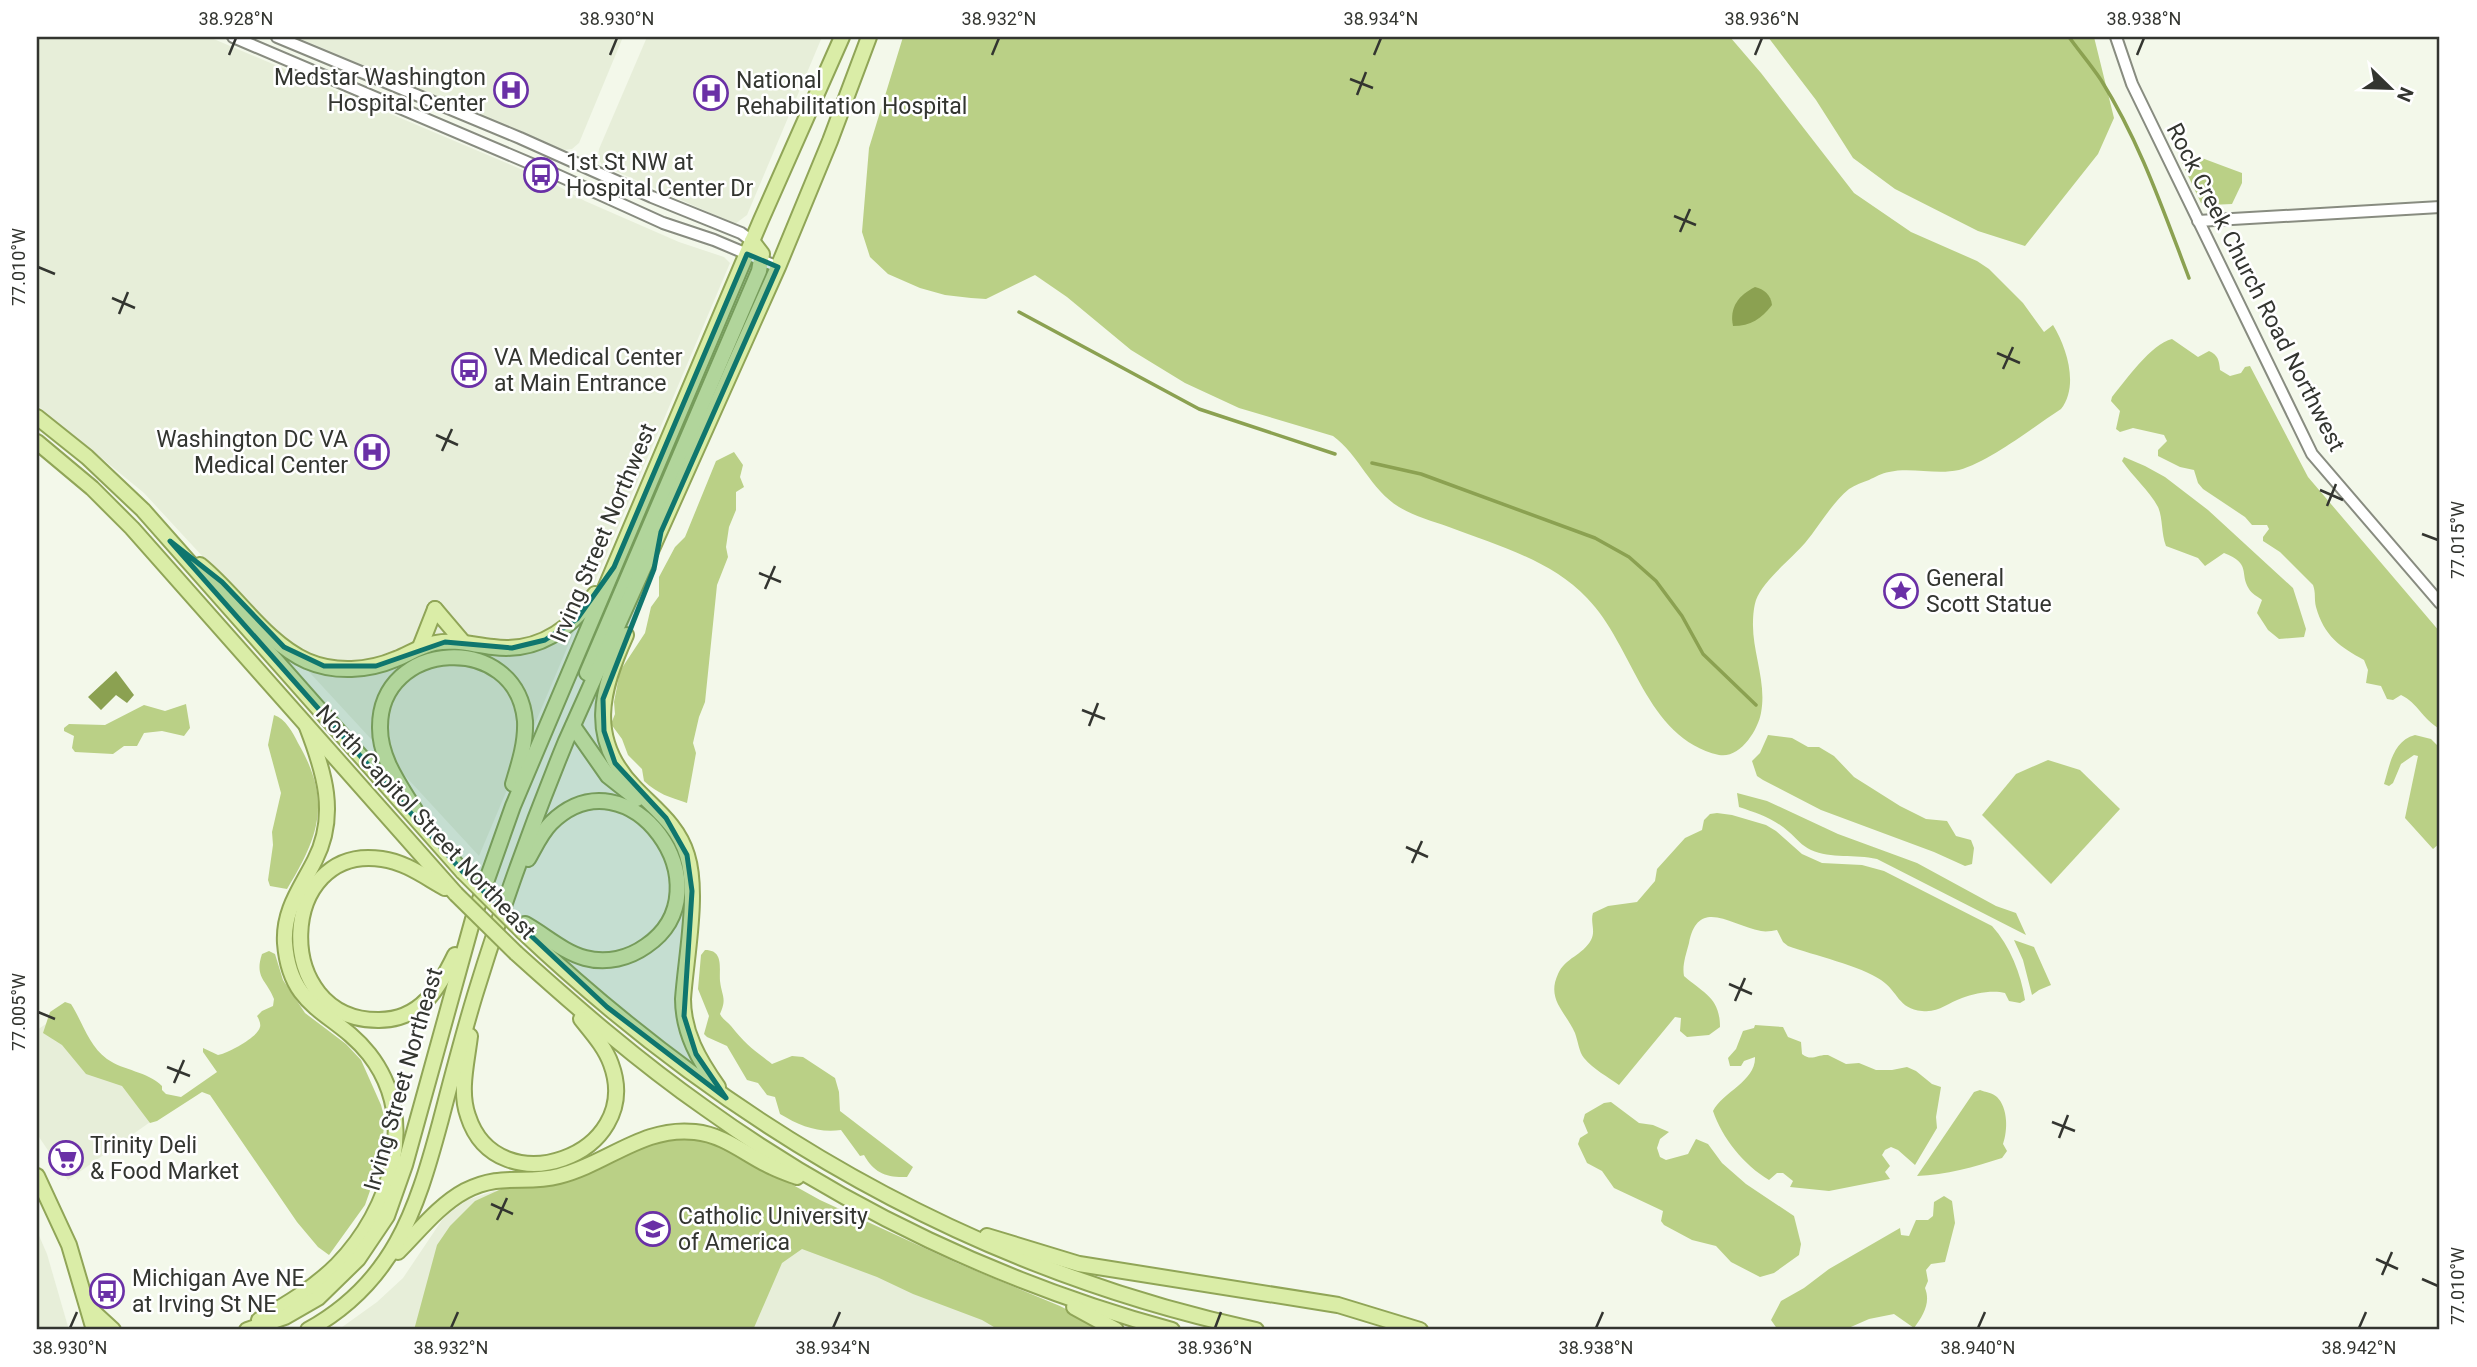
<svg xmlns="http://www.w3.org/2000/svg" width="2477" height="1367" font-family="Roboto,sans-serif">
<rect width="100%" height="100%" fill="#f3f8ea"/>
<g fill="#e7eed9">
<path d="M37,37H209L549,181L585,201L679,242L724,257L730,263L479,856L144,493L37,405Z"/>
<path d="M296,37H623L579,143L572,149L564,150Z"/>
<path d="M647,37H822L747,215L735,224L602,165L598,158L599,149Z"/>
<path d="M52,1020L170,1108L68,1180L37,1134V1030Z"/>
<path d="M747,1170L1095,1330H338L377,1302L403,1278L444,1217L467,1200L494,1191L516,1187Z"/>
<path d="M37,1231L47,1254L69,1330H37Z"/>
</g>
<g fill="#bad086">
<path d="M903,37H1730L1761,73L1854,193L1911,232L1977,261L1989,269L2023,303L2044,332L2053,325C2067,348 2079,386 2061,409C2033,427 1991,461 1959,470C1936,475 1911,467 1889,472C1882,473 1875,477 1869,480C1863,482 1855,485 1849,489C1831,504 1820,525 1805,543C1791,559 1763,581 1756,600C1754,606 1753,615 1753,622C1752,652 1767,682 1761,713C1758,730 1740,759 1719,755C1645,738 1634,646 1587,598C1551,560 1496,545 1449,527C1432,521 1414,516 1399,507C1370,489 1359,455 1333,436L1239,408L1185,383L1131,350L1067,297L1035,275L986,299L971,298L945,295L920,288L888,274L870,257L862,232L869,148Z"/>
<path d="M1768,37H2094L2114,118L2098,154L2025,246L1978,231L1895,189L1853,158L1816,100Z"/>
<path d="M2191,154L2242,173V183L2232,204L2210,205L2201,203L2182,163Z"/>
<path d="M2172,339L2198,357L2209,351C2218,355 2219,360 2220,370L2230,376L2241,373L2245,367L2250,366L2308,477L2440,632V729C2421,718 2419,704 2401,695L2393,700L2387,699L2381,686L2366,683L2368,670L2364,660C2340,647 2324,636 2316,607C2314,599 2316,593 2313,585L2280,552L2263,541V537L2269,529L2267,525H2252L2245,517L2203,489L2198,483L2194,470L2180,467L2158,456V450L2167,441L2164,435L2133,428L2120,432L2116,429L2120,411L2111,401L2112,397C2126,380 2151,344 2172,339Z"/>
<path d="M734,452L743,465L740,477L744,487L736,492V510L729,527L726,547L728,557L717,585L705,702L699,717L693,743L696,753L687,803C669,797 658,794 644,781L642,769L628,755L622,739L611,724L615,714L614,702L620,671L645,633L651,607L659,596V577L675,547L685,537L716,461Z"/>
<path d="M2124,457L2145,466L2165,477L2208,510L2293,588L2306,629L2304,637L2279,639L2268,630L2257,613L2262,600C2258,597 2251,593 2249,589C2239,573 2252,564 2224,553L2205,566L2198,558L2166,546C2161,533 2163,518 2158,507C2149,490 2133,477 2122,461Z"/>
<path d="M186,704L190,728L184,736L162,731L144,733L137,746H124L113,754L75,752L72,748L74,736L64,731V728L69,724L105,725L144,705L165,711Z"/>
<path d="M274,715C285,718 293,733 298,743C332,801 319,836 287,889L270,886L268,880L273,845L272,832L281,793L268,745Z"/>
<path d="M1768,735L1792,738L1808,747H1819L1834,756L1854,777L1900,806L1926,819L1947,821L1956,836L1971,840L1974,848L1972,864L1965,866L1934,852L1821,810L1763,780L1757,776L1752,761L1760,753Z"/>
<path d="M2415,735L2431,739L2440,748V843L2433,849L2405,818L2418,756L2414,755L2401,764L2393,783L2389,786L2384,784C2390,764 2393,741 2415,735Z"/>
<path d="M2048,760L2080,770L2120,809L2051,884L1982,815L2016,774Z"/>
<path d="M1737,793L1767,801L1838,834L1917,863L1996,906L2016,913L2026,935L1877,859C1855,854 1831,859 1811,850C1802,846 1796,838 1789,832C1775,819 1757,813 1739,807Z"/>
<path d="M1717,813L1732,815L1766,825L1776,831L1802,854L1822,863L1862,865L1884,871L1992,926C2010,946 2021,974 2025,1000L2020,1003L2009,1001L2005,993C1993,990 1975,993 1962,998C1947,1003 1939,1013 1922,1011C1898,1009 1898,991 1881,980C1861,966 1813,955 1788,946L1783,942L1777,930C1772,931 1766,932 1761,931C1732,926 1698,896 1689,943C1686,955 1682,965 1684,976C1703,993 1720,997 1720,1027L1709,1035L1687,1037L1680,1031L1681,1018L1675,1017L1619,1085C1608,1077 1593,1069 1584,1058C1579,1052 1578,1041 1575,1033C1566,1012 1546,1000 1558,974C1565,958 1583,955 1591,940C1596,931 1590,922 1593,913L1608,906L1637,902L1655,881L1657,869L1685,838L1702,830L1704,820L1710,814Z"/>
<path d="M2014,940L2034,947L2051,985L2039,990L2032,995L2023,960Z"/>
<path d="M705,950C724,950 719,968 720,981C722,997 727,998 720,1014C723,1020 727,1021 731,1026C746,1045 754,1050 772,1064L792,1056L803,1057L835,1078L839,1092L840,1111L913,1167L907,1177C887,1178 874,1173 864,1155L860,1156L841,1130C818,1133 800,1126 780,1114L775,1097L767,1095L758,1083L747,1080L727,1046L707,1037L704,1034L709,1016L698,989L701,955Z"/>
<path d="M269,951L275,954L283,980L305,1013L346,1044L361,1060L381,1105L385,1120L379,1165L365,1205L329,1255L318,1247L297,1222L210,1095L202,1092L157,1121L150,1123L122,1086L86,1074L62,1045L43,1033L50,1012L65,1002L71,1004C82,1021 89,1046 107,1059C124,1071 147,1071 162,1086V1090L166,1094L181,1097L217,1072L203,1052V1048L218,1055L222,1054C231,1051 258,1037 260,1027C261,1024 259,1019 257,1016L262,1011L273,1006L274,999C267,980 254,978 262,954Z"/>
<path d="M1755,1025L1783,1027L1788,1037L1801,1042L1802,1054C1812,1062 1817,1054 1828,1055L1846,1064L1859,1063L1876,1070H1892L1907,1067L1916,1071L1932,1084L1941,1087L1936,1117L1937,1128L1915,1165L1898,1150L1891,1147L1885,1150L1882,1155L1890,1166L1885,1172L1890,1179L1829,1191L1790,1187L1793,1181L1783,1173H1777L1769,1180C1744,1165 1722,1138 1713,1111C1723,1092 1756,1081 1755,1057L1744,1061L1741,1066H1730L1728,1058L1736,1049L1743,1031L1754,1028Z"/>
<path d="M1980,1090C1985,1092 1993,1093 1997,1097C2008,1108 2008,1130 2003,1144L2007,1151L2002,1158C1974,1167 1946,1175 1917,1176L1974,1092Z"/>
<path d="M1611,1102L1639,1123L1653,1125L1669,1132L1660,1139L1657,1148L1660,1157L1666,1160L1688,1154L1696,1139L1708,1144L1722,1163L1746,1184L1794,1216L1801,1244L1799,1255L1774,1273L1760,1277L1731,1262L1716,1246L1692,1240L1664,1225L1661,1221L1663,1211L1614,1188L1602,1171L1587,1163L1578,1144L1580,1138L1588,1133L1583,1121L1585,1114L1604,1103Z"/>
<path d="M664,1137L710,1139L820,1200L957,1263L1060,1306L1107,1330H999L982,1320L913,1294L877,1277L802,1249L782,1263L753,1330H414L437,1245L450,1226L475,1201L510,1185Z"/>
<path d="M1944,1196L1952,1201L1955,1223L1945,1262L1931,1264L1926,1270L1928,1281L1925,1288C1931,1303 1923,1316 1914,1328L1894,1314L1869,1319L1844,1330L1824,1327L1817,1330H1778L1771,1320L1781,1301L1804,1288L1829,1269L1900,1228L1901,1235L1909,1236L1916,1220H1928L1933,1216L1934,1202Z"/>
</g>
<g fill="#8ba151">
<path d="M1755,287C1764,289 1771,295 1772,305C1761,319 1751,326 1733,326C1729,307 1739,295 1755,287Z"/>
<path d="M116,671L134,695L127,703L116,695L101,710L88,697Z"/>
</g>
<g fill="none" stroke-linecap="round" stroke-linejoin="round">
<g stroke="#8ba151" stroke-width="3.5">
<path d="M2069,37C2079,51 2091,65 2101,80C2140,142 2163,210 2189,278"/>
<path d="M1019,312L1199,409L1335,454"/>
<path d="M1372,463L1421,474L1595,538L1629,557L1656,581L1682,616L1703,654L1756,705"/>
</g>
<g stroke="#888c80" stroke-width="14">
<g id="minor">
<path d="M233,37L555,174L663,223L714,240L778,267"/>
<path d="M277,37L520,138L652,197L741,233L752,241"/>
<path d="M2116,37L2132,84L2312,454L2440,603"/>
<path d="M2198,221L2440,207"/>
</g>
</g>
<g stroke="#90a557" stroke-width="18">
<g id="major">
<path d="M37,417L87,457L143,510L463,872"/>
<path d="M37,442L92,488L132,528L456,894"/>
<path d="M200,565C236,594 265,642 307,661C335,673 368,671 396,659C409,654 420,646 435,643C455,639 473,645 493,647C537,653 571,629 595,594"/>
<path d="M435,609L463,642"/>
<path d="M626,635C601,690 587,739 635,788C655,809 678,825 687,855C699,893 686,957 683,999C683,1033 699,1060 718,1087"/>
<path d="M420,647L435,609"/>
<path d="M587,673L759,271L762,254L752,241"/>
<path d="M573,726L608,776L637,799"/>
<path d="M415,810C400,785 380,759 380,728C379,639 517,631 525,721C526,743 519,764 513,784"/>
<path d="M445,888C425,877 405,862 382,859C277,843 270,1021 379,1020C421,1020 439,988 455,955"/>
<path d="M525,924C545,935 563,952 585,958C607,964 629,958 646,946C730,889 629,747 551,823C541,833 535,847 528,859"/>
<path d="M523,932C732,1129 973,1269 1256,1330"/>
<path d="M516,953C577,1008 638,1061 705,1108C845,1209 1006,1285 1172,1330"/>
<path d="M470,1036C467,1062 459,1091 468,1116C497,1207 645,1156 611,1064C605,1047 592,1033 581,1019"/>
<path d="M37,1176L69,1245L94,1330"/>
<path d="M987,1236L1079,1264L1338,1305L1420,1330"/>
<path d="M398,1252C419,1231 439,1205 465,1191C502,1172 525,1185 559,1176C607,1164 643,1126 695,1132C725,1135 746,1155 772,1167C780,1171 789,1174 797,1177"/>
<path d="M1074,1307L1116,1330"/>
<path d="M89,1308L113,1330"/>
<path d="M259,1320C287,1304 314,1288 337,1265C391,1210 420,1119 369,1054C335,1011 290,1011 285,943C283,910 301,888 315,860C338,815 324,771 307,727"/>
<path d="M247,1330L285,1317L318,1298L358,1259L387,1216L405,1165L473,919L513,806L761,220L842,37"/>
<path d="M308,1330C393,1283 416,1212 440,1123C451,1081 462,1038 475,995C501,910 532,824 566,741L778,267L830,141L869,37"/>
</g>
</g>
<use href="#minor" stroke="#fff" stroke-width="10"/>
<use href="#major" stroke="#daeda7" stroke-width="14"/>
<g stroke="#90a557" stroke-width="18" stroke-linecap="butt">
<g id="major-bridge">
<path d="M463,872L523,932"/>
<path d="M456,894L516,953"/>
</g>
</g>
<use href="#major-bridge" stroke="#daeda7" stroke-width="14"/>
</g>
<path fill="#0f766e" fill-opacity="0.2" stroke="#0f766e" stroke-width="5" stroke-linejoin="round" d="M747,254L778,267L661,532L654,569L603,699L604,731L615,763L666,818L687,855L692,891L684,1016L696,1054L726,1098L607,1007L463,872L170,541L222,582L284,647L324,666H376L445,642L512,648L545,640L577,619L614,567Z"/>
<path fill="none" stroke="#333530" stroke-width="2.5" d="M229,55L236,38M610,55L617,38M992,55L999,38M1374,55L1381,38M1755,55L1762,38M2137,55L2144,38M1350,79L1373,88M1357,95L1366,72M1674,216L1696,225M1680,232L1690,209M38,267L55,274M112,298L135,308M119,314L128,292M1997,353L2020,363M2003,369L2013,347M436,435L458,445M442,451L452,429M2320,490L2343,500M2327,506L2336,484M2422,534L2438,540M759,573L781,582M765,589L775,566M1082,710L1105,719M1089,726L1098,703M1406,847L1428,857M1412,863L1422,841M1729,984L1752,994M1735,1001L1745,978M38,1012L55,1019M167,1067L190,1076M174,1083L184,1060M2052,1122L2075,1131M2059,1138L2068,1115M491,1204L513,1214M497,1220L507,1198M2376,1259L2398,1269M2382,1275L2392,1252M2422,1279L2438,1286M70,1328L77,1312M451,1328L458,1312M833,1328L840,1312M1215,1328L1221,1312M1596,1328L1603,1312M1978,1328L1985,1312M2359,1328L2366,1312"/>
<defs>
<g id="hospital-ring" transform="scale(1.75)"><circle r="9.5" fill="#fff" stroke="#6a30a6" stroke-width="1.5"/><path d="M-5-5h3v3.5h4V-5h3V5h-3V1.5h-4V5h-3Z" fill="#6a30a6"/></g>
<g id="bus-ring" transform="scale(1.75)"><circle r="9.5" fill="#fff" stroke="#6a30a6" stroke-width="1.5"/><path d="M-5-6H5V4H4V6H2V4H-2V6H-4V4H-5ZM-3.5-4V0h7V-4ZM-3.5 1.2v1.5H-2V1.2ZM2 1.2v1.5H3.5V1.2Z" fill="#6a30a6"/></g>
<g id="sight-ring" transform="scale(1.75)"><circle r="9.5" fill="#fff" stroke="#6a30a6" stroke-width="1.5"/><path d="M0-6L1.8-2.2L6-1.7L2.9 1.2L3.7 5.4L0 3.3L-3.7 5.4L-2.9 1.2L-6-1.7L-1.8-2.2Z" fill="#6a30a6"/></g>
<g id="supermarket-ring" transform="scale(1.75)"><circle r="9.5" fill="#fff" stroke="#6a30a6" stroke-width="1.5"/><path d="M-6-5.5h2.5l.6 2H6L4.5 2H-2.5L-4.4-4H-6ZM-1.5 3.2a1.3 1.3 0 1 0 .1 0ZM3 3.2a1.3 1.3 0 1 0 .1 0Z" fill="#6a30a6"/></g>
<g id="university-ring" transform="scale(1.75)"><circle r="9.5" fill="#fff" stroke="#6a30a6" stroke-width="1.5"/><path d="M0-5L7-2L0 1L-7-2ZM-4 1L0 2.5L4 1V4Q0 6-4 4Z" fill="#6a30a6"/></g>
</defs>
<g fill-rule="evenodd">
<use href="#hospital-ring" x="511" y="90"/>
<use href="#hospital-ring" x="711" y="93"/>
<use href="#bus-ring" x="541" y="175"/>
<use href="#bus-ring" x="469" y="370"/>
<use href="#hospital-ring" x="372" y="452"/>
<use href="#sight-ring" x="1901" y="591"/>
<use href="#supermarket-ring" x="66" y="1158"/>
<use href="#university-ring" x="653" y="1229"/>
<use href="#bus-ring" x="107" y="1291"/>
</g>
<g text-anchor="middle" stroke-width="5" stroke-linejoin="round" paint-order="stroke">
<g font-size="23" fill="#333530" stroke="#fff" text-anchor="start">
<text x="486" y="85" text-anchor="end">Medstar Washington<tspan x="486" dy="26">Hospital Center</tspan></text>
<text x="736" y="88">National<tspan x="736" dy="26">Rehabilitation Hospital</tspan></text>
<text x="566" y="170">1st St NW at<tspan x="566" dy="26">Hospital Center Dr</tspan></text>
<text x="494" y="365">VA Medical Center<tspan x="494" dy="26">at Main Entrance</tspan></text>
<text x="348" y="447" text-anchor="end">Washington DC VA<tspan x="348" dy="26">Medical Center</tspan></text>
<text x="1926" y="586">General<tspan x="1926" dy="26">Scott Statue</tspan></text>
<text x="90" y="1153">Trinity Deli<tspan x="90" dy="26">&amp; Food Market</tspan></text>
<text x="678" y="1224">Catholic University<tspan x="678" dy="26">of America</tspan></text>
<text x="132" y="1286">Michigan Ave NE<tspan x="132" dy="26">at Irving St NE</tspan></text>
</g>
<g font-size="23" fill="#333530" stroke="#fff">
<text transform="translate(2256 287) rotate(63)" y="8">Rock Creek Church Road Northwest</text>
<text transform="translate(603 533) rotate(-67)" y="8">Irving Street Northwest</text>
<text transform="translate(426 822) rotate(47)" y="8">North Capitol Street Northeast</text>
<text transform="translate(403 1079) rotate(-74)" y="8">Irving Street Northeast</text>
</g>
</g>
<rect width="2477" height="1367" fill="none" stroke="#ffffff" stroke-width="77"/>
<g transform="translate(2390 88) rotate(113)" stroke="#ffffff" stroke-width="5" paint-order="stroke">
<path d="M0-5L12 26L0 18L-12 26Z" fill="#333530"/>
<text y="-10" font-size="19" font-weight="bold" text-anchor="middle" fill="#333530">N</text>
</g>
<rect x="38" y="38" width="2400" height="1290" fill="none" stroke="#333530" stroke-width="2.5"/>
<g font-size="18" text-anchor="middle" fill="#333530">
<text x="236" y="25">38.928°N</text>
<text x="617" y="25">38.930°N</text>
<text x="999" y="25">38.932°N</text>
<text x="1381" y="25">38.934°N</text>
<text x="1762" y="25">38.936°N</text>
<text x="2144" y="25">38.938°N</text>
<text transform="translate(19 267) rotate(-90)" y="6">77.010°W</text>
<text transform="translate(2458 540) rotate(-90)" y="6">77.015°W</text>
<text transform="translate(19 1012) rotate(-90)" y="6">77.005°W</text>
<text transform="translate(2458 1286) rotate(-90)" y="6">77.010°W</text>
<text x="70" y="1354">38.930°N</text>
<text x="451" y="1354">38.932°N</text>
<text x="833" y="1354">38.934°N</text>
<text x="1215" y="1354">38.936°N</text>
<text x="1596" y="1354">38.938°N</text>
<text x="1978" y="1354">38.940°N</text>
<text x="2359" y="1354">38.942°N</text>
</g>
</svg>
